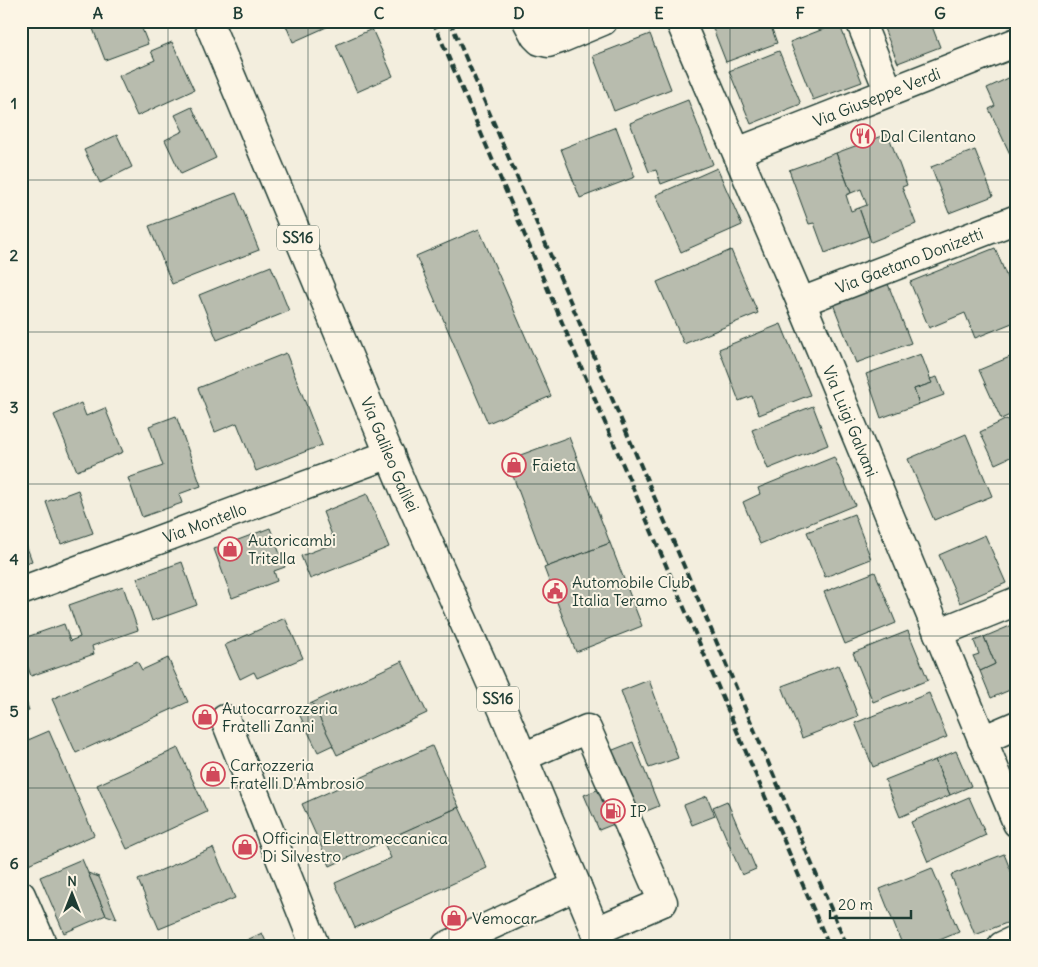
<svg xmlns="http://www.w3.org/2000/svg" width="1038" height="967" font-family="Delius,sans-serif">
<rect width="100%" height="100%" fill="#f3eede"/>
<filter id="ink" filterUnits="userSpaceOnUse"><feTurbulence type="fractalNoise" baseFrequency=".02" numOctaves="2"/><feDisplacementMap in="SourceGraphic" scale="10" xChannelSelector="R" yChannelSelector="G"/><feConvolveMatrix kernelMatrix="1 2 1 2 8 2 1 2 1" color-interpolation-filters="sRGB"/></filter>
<g filter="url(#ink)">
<g fill="#b8bcae" stroke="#1f3d34">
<path d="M90,21H139L148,44L105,60Z"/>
<path d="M284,21H340L293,42Z"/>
<path d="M710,21H769L777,43L726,62Z"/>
<path d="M881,21H930L940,47L898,63Z"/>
<path d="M839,23L862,82L813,100L790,42Z"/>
<path d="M372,29L393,76L357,92L336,45Z"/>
<path d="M650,34L671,89L614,111L593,56Z"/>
<path d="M172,42L194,90L137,116L119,76L155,60L151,51Z"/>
<path d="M779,51L801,104L751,124L729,71Z"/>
<path d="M1017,74V169L989,109L995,106L987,88Z"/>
<path d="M688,100L713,164L661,184L656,170L649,172L630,123Z"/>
<path d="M192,107L216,158L181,174L165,140L183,131L175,115Z"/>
<path d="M616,127L635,177L580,198L561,149Z"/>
<path d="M888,134L907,185L902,187L916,224L871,242L859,208L867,205L861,189L851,193L836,153Z"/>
<path d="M117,135L132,167L100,183L84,150Z"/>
<path d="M975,150L993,196L949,213L931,167Z"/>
<path d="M836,153L851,193L846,195L851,211L859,208L869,236L825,253L814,223L809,224L789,170Z"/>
<path d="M717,168L742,225L681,252L656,195Z"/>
<path d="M236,193L259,250L172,284L149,226Z"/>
<path d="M479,229L551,396L488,423L416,256Z"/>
<path d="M995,248L1017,302V321L975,338L965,313L929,328L910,282Z"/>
<path d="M731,250L758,313L684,344L657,282Z"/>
<path d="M271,266L289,311L217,340L199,295Z"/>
<path d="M888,284L911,343L856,363L833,304Z"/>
<path d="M781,324L810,395L759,415L752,396L739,401L719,349Z"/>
<path d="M286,353L322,445L256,471L237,423L215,432L198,388Z"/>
<path d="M921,354L932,383L914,389L919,404L881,418L866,374Z"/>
<path d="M1017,354V412L1001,419L979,370Z"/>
<path d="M937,377L944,395L919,404L914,389L932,383L930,379Z"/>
<path d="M81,403L86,416L105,408L123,452L77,471L54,415Z"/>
<path d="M813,406L828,445L768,469L752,430Z"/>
<path d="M176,416L201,486L179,494L182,503L142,517L128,478L163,466L149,426Z"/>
<path d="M1007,419L1017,440V454L995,464L980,432Z"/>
<path d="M966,434L992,496L934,520L908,459Z"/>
<path d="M569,437L610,543L547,567L507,460Z"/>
<path d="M834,457L855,505L760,544L743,502L760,494L758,488Z"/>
<path d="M78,490L93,533L61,544L46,502Z"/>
<path d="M367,494L389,547L310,579L301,556L335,543L323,512Z"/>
<path d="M854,514L871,559L825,577L807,532Z"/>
<path d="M270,528L285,567L274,571L277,581L232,598L214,549Z"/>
<path d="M21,531L32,561L21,565Z"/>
<path d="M985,535L1006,583L960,603L939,555Z"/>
<path d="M610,543L642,626L576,652L544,568Z"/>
<path d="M182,562L197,605L152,621L137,578Z"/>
<path d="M875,572L896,623L845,644L824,592Z"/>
<path d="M123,586L138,630L92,646L94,654L31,676L21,648V639L64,624L70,641L80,637L69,605Z"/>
<path d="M285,618L303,658L257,678L254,672L240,679L225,645Z"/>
<path d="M1017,623V687L991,698L980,671L995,664L984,637Z"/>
<path d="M908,631L928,680L873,702L853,653Z"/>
<path d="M984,637L995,664L980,671L973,656L979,654L974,641Z"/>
<path d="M168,658L188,702L76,753L52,699L137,661L142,670Z"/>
<path d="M402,661L427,713L337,755L312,703Z"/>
<path d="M838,665L858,716L802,738L782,686Z"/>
<path d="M649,680L678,758L649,768L621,691Z"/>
<path d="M21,687L29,710L21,713Z"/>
<path d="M929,693L947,737L873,767L855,723Z"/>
<path d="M312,703L333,745L318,752L297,710Z"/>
<path d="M49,731L94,835L26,865L21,854V743Z"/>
<path d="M633,742L659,806L599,830L584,795L615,783L603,754Z"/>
<path d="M432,746L459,807L330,866L302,804Z"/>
<path d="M178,748L207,812L127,849L97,785Z"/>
<path d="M956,751L971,786L950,795L935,760Z"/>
<path d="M935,760L950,795L900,817L885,780Z"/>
<path d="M707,796L715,816L692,825L684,805Z"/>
<path d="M969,797L986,835L928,862L911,822Z"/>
<path d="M727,801L756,869L742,875L713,807Z"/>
<path d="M459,807L487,868L355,928L335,883L391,858L383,841Z"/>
<path d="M213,848L235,898L159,929L138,880Z"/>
<path d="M1004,854L1017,886V919L975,935L951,875Z"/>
<path d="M82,859L106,915L64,933L40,877Z"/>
<path d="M932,868L959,932L925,946H911L909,941L902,944L880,889Z"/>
<path d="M88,873L99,877L117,919L106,915Z"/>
<path d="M262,933L268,946H234Z"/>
</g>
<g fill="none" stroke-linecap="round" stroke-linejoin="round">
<g stroke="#1f3d34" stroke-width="31">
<g id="minor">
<path d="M527,21L535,36L540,41L548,43L560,39L603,21"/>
<path id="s1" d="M680,21L801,302L1017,823"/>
<path d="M860,21L889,92"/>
<path id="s2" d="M737,152L1017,42"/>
<path id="s3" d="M801,302L1017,219"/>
<path d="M938,633L1017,601"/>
<path d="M225,719L315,946"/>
<path d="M982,740L1017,725"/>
<path d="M523,757L587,729L663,902L596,931"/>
<path d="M21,895L43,946"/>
<path d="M446,946L577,886"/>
<path d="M1002,946L1017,939"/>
</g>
</g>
<g stroke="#1f3d34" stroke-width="31">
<g id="major">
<path id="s4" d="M208,21L406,494L411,503L503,710L602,946"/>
<path id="s5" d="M21,591L390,454"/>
</g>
</g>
<use href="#minor" stroke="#fcf5e5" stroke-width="28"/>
<use href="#major" stroke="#fcf5e5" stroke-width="28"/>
<g stroke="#1f3d34" stroke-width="4" stroke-dasharray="8 4" stroke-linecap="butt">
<path d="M433,21L829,946"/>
<path d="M450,21L847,946"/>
</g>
</g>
</g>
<path fill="none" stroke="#1f3d34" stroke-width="1" stroke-opacity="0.55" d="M168,21V946M308,21V946M449,21V946M589,21V946M730,21V946M870,21V946M21,180H1017M21,332H1017M21,484H1017M21,636H1017M21,788H1017"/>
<defs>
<g id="restaurant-ring" transform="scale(1.25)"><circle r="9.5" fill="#fcf5e5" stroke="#d1495b" stroke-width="1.5"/><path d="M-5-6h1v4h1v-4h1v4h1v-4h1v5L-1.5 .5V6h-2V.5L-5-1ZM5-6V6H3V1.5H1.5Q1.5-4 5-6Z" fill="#d1495b"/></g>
<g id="shop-ring" transform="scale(1.25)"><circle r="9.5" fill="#fcf5e5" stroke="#d1495b" stroke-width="1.5"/><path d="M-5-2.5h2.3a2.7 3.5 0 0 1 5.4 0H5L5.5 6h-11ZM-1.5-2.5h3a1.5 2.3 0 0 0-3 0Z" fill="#d1495b"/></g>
<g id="civic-ring" transform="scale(1.25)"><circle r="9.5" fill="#fcf5e5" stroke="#d1495b" stroke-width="1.5"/><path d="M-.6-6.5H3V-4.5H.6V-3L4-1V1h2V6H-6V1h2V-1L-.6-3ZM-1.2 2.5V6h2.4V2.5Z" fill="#d1495b"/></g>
<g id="fuel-ring" transform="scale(1.25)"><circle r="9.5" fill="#fcf5e5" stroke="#d1495b" stroke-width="1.5"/><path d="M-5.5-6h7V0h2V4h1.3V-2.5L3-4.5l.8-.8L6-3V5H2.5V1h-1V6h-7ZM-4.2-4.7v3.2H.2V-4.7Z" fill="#d1495b"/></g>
</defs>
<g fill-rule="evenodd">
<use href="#restaurant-ring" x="863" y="136"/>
<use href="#shop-ring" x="514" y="465"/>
<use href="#shop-ring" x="230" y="549"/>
<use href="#civic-ring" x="555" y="591"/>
<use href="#shop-ring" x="205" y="717"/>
<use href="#shop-ring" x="213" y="774"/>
<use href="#fuel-ring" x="613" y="811"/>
<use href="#shop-ring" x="245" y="847"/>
<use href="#shop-ring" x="454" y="918"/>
</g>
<g text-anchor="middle" stroke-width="4" stroke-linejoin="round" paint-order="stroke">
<g fill="#fcf5e5" stroke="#617469" stroke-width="1">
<rect x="277" y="225.5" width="42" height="25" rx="4"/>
<rect x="477" y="686.5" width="42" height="25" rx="4"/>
</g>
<g font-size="15" font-weight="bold" fill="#1f3d34">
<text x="298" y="243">SS16</text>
<text x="498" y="704">SS16</text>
</g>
<g font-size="16" fill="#1f3d34" stroke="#fcf5e5">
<text dy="6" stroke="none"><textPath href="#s2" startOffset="150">Via Giuseppe Verdi</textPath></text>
<text dy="6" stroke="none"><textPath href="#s3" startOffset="116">Via Gaetano Donizetti</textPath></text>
<text dy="6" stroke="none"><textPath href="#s1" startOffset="435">Via Luigi Galvani</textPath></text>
<text dy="6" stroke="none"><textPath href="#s4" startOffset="470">Via Galileo Galilei</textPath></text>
<text dy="6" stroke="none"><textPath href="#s5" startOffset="196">Via Montello</textPath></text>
</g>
<g font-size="16" fill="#1f3d34" stroke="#fcf5e5" text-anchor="start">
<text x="880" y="142">Dal Cilentano</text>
<text x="532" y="471">Faieta</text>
<text x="248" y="546">Autoricambi<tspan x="248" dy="18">Tritella</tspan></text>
<text x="572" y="588">Automobile Club<tspan x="572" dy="18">Italia Teramo</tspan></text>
<text x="222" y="714">Autocarrozzeria<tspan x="222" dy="18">Fratelli Zanni</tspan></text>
<text x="230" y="771">Carrozzeria<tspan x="230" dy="18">Fratelli D'Ambrosio</tspan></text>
<text x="630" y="817">IP</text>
<text x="262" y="844">Officina Elettromeccanica<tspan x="262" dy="18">Di Silvestro</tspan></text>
<text x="472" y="924">Vemocar</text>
</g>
</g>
<rect width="1038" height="967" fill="none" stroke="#fcf5e5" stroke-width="55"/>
<g transform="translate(72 894)" stroke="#fcf5e5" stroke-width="4" paint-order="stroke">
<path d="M0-4L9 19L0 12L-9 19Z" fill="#1f3d34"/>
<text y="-8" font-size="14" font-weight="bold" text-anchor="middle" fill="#1f3d34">N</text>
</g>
<path d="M830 910v8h81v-8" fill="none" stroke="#1f3d34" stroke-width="2.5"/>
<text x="838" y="910" font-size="15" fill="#1f3d34" stroke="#fcf5e5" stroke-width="4" paint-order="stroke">20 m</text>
<rect x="28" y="28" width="982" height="912" fill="none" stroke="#1f3d34" stroke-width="2"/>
<g font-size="16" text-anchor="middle" font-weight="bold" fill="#1f3d34">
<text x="98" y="19">A</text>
<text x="238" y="19">B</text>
<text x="379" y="19">C</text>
<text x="519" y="19">D</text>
<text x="659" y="19">E</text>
<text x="800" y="19">F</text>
<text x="940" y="19">G</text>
<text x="14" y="109">1</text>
<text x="14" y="261">2</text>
<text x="14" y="413">3</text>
<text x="14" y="565">4</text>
<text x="14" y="717">5</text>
<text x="14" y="869">6</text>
</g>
</svg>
